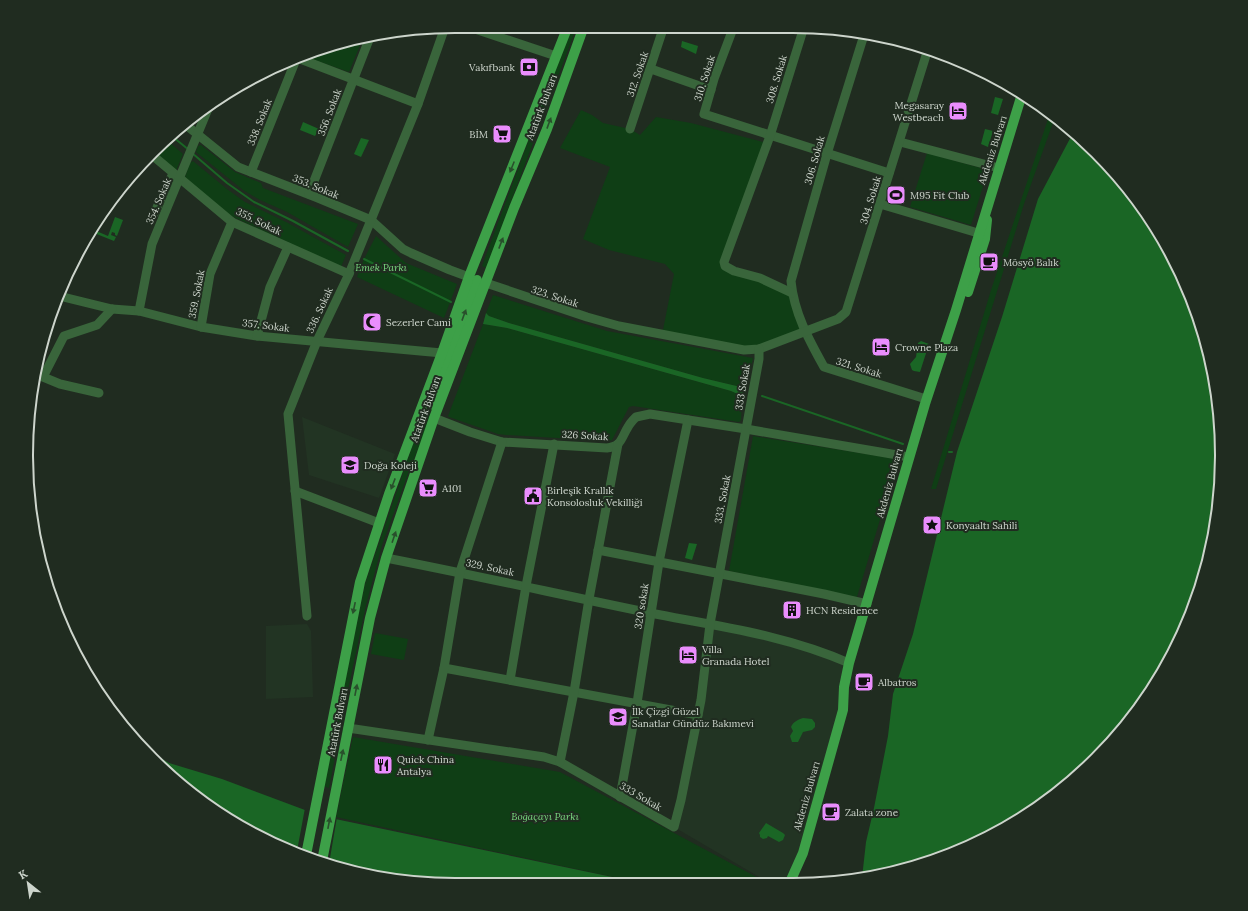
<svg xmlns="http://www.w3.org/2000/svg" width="1248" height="911" font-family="Lora,serif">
<rect width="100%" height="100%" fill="#202c20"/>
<g fill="#223423">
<path d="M302,417L395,454L379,498L309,475Z"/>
<path d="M307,624L311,631L313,697L266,699V626Z"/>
<path d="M710,624L849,663L843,710L790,882H768L674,827L681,800Z"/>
</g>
<g fill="#0f3e15">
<path d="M571,26H577L486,268L482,266Z"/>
<path d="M363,38L349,72L303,56L304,54L344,41Z"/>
<path d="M581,110L592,115L603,123L630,129L640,135L656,117L691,123L767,143L724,262L792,293L804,332L759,349L662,335L674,274L665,264L609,250L583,239L610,167L560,148Z"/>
<path d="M1050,113L1055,117L1024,204L936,489H931L991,290Z"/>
<path d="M168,141L183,154L176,171L155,152Z"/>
<path d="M201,145L235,172L261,183L263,188L358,224L348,247L287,212L260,200L243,190L196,152L198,146Z"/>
<path d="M927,153L988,170L971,225L910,207Z"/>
<path d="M193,161L227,189L245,202L288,223L346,255L341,267L223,212L185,177L190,163Z"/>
<path d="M376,236L406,263L457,284L444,318L357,277L364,259Z"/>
<path d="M493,295L607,331L753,358L748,383L745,388L703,378L509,323L489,316L486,313Z"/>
<path d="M483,324L507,328L731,391L742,396L741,420L739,422L633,406L629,407L612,440L607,441L506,435L498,434L449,417L448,416Z"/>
<path d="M432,400L428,424L409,471L382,545L366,605L346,699L329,788L323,786L365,584L414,441Z"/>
<path d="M753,436L898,459L857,597L729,571Z"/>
<path d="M375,633L408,639L404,660L371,654Z"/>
<path d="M353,737L560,772L766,882L641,883L336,817Z"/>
</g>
<g fill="#1a6625">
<path d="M682,41L698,46L696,54L681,47Z"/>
<path d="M995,97L1003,99L998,115L991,113Z"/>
<path d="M303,122L319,129L315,136L300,130Z"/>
<path d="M985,129L993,131L988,147L981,144Z"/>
<path d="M1074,131L1133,194L1178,265L1207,344L1221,427L1218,511L1199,593L1165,670L1116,739L1054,796L957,852L862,878L866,842L874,808L888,736L893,694L913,634L957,452L1002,317L1038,199Z"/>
<path d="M361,138L369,140L361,157L354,154Z"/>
<path d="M115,217L123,220L117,236L115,235V233L112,232L111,235L116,237L114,241L94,233L93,235L91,234L94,230L108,236Z"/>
<path d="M486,313L489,316L509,323L703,378L745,388L742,396L731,391L507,328L483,324Z"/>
<path d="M921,341L929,344L920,372L914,371L912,370L910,364L916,357L918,343Z"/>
<path d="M689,543L697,544L692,560L685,558Z"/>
<path d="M803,718L812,719L815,723V727L812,730L803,732L798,742H792L790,736L793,731L791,727C793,722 797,720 803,718Z"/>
<path d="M145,749L169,763L222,779L321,816L641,883L427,884L344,870L241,828L172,779Z"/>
<path d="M766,823L783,833L785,835L783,840L779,842L768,836L767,838L763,839L760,837V835L759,833Z"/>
</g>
<path fill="#202c20" d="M305,808L322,814L337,817L329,864L297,851Z"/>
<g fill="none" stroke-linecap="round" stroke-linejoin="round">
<g stroke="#1a6625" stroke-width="2">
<path d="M173,137L189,150"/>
<path d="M192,153L227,183L254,202L293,221L348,251"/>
<path d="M364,259L451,302"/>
<path d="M762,396L903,444"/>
<path d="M949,452H952"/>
</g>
<g stroke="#39653b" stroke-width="9">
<path d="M466,26L556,56"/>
<path d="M734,26L714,79L704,114L889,173"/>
<path d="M864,35L827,154L791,281C794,313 809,340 824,367L926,399"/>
<path d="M295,57L418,104"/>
<path d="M651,69L711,90"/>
<path d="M186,125L238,167L318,198L371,220L403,249L411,253L450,270L469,277"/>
<path d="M630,129L664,26"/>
<path d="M900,142L999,168"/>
<path d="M152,155L232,222L349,274"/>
<path d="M251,172L297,57"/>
<path d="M309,194L370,37"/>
<path d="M880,204L978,233"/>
<path d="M154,214L166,187L173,174"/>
<path d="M486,283L587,317L619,326L744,350L759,349L838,319L846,312L928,49"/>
<path d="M792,293L760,278L734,271L725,266L724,262L770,136L804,27"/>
<path d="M59,296L112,309L139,311L201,327L257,336L442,353"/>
<path d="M139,311L152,244L210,104"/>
<path d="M201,327L210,274L232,222"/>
<path d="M257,336L270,287L288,247"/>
<path d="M99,393L60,384L43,377L64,336L97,325L112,309"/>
<path d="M434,418L470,432L502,442L607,448C622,446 621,438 628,427C630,423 633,420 636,417L650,414L746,429L909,457"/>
<path d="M295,491L379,523"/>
<path d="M598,550L824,594L867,604"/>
<path d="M386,558C474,575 562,595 650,613C717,626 786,635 849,663"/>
<path d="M307,616L288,414L317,341L349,274L371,220L418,104L445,27"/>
<path d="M444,668L698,715"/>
<path d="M510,680L526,586L554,444"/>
<path d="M348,728L544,757L560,762L674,827L681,800L701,700L710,624L759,359V349"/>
<path d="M428,740L444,668L460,572L502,442"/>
<path d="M560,762L574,692L589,599L618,444"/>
<path d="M620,797L637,703L659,562L688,420"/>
</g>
<g stroke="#3da048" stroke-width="10">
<path d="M968,292L985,239L987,220"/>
<path d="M435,406L436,393L477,280"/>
<path d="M306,855L360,582L389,494L442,353L470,274L568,26"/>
<path d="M322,861L370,618L386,558L434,418L514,208L547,129L584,26"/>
<path d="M790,882L803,853L843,710L844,687L849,663L925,404L956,310L1022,94"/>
</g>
</g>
<defs><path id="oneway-solid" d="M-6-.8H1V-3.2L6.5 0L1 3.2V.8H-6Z"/></defs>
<g fill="#294f2c">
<use href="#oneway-solid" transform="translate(549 123) rotate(-70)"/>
<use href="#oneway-solid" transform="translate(512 167) rotate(112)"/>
<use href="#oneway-solid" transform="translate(501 243) rotate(-69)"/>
<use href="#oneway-solid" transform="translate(464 315) rotate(-70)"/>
<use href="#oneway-solid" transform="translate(393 484) rotate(111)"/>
<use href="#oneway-solid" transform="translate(394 537) rotate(-71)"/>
<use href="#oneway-solid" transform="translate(354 608) rotate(102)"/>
<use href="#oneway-solid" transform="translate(356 690) rotate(-79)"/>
<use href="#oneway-solid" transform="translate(342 755) rotate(-78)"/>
<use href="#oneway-solid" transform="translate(329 823) rotate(-79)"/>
</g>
<defs>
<g id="bank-square" transform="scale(1)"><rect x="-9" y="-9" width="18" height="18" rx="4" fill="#ea8dfd" stroke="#202c20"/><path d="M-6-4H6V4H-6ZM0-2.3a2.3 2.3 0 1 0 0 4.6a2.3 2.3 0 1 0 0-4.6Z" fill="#111"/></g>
<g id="hotel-square" transform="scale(1)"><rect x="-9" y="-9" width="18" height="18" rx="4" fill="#ea8dfd" stroke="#202c20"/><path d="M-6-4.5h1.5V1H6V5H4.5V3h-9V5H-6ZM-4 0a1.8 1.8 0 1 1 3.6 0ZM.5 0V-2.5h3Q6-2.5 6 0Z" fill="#111"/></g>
<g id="supermarket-square" transform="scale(1)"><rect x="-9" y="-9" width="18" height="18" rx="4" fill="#ea8dfd" stroke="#202c20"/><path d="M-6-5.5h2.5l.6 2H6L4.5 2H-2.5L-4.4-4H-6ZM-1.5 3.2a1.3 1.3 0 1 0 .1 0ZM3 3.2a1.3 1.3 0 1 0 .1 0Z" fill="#111"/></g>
<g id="stadium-square" transform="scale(1)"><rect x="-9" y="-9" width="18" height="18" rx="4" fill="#ea8dfd" stroke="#202c20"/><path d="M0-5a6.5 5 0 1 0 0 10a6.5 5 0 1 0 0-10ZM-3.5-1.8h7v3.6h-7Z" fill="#111"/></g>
<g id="cafe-square" transform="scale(1)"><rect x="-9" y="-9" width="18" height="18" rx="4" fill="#ea8dfd" stroke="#202c20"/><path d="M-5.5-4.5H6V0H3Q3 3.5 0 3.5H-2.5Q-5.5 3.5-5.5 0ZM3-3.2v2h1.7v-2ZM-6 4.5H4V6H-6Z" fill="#111"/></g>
<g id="mosque-square" transform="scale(1)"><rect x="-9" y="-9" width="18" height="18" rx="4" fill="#ea8dfd" stroke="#202c20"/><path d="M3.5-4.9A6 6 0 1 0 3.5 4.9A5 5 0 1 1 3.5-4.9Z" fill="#111"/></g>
<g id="school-square" transform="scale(1)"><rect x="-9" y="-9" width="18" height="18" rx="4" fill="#ea8dfd" stroke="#202c20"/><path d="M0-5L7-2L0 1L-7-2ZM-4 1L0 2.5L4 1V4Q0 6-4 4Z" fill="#111"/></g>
<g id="civic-square" transform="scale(1)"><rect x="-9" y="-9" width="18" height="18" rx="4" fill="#ea8dfd" stroke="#202c20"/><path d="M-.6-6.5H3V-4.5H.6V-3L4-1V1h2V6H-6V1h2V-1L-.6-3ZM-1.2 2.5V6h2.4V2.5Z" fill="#111"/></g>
<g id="sight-square" transform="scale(1)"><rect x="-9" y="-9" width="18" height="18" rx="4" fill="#ea8dfd" stroke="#202c20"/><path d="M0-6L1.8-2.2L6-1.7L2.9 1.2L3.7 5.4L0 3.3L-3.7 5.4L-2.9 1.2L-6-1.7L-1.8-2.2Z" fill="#111"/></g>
<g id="building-square" transform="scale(1)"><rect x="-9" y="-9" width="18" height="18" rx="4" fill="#ea8dfd" stroke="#202c20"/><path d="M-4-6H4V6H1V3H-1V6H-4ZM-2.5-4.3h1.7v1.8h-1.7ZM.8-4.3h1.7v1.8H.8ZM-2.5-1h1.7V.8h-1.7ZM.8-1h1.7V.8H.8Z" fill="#111"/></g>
<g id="restaurant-square" transform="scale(1)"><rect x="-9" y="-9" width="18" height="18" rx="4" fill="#ea8dfd" stroke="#202c20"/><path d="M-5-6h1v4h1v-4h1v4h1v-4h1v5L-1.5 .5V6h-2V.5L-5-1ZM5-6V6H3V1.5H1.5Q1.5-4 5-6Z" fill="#111"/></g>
</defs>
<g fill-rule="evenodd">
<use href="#bank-square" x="529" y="67"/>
<use href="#hotel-square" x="958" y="111"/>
<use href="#supermarket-square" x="502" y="134"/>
<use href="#stadium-square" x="896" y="195"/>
<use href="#cafe-square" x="989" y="262"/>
<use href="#mosque-square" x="372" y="322"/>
<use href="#hotel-square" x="881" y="347"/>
<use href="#school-square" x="350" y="465"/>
<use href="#supermarket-square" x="428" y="488"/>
<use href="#civic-square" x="533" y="496"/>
<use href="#sight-square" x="932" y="525"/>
<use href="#building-square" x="792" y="610"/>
<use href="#hotel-square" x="688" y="655"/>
<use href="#cafe-square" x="864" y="682"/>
<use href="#school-square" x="618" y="717"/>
<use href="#restaurant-square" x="383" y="765"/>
<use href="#cafe-square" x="831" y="812"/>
</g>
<g text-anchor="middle" stroke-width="4" stroke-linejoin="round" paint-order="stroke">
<g font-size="10" fill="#cdd5cc" stroke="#202c20" text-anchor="start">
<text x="515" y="71" text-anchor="end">Vakıfbank</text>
<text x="944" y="109" text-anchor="end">Megasaray<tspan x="944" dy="12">Westbeach</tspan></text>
<text x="488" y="138" text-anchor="end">BİM</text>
<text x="910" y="199">M95 Fit Club</text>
<text x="1003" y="266">Mösyö Balık</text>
<text x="386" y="326">Sezerler Cami</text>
<text x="895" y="351">Crowne Plaza</text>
<text x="364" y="469">Doğa Koleji</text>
<text x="442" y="492">A101</text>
<text x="547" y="494">Birleşik Krallık<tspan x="547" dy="12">Konsolosluk Vekilliği</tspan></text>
<text x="946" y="529">Konyaaltı Sahili</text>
<text x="806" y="614">HCN Residence</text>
<text x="702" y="653">Villa<tspan x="702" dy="12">Granada Hotel</tspan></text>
<text x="878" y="686">Albatros</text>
<text x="632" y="715">İlk Çizgi Güzel<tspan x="632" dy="12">Sanatlar Gündüz Bakımevi</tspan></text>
<text x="397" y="763">Quick China<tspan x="397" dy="12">Antalya</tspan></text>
<text x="845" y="816">Zalata zone</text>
</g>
<g font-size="10" fill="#cdd5cc" stroke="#202c20">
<text transform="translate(637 74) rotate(-71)" y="4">312. Sokak</text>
<text transform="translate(704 78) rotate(-72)" y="4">310. Sokak</text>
<text transform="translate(776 79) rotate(-73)" y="4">308. Sokak</text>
<text transform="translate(541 107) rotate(-69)" y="4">Atatürk Bulvarı</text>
<text transform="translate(329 112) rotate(-69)" y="4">356. Sokak</text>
<text transform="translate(259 122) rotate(-68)" y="4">338. Sokak</text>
<text transform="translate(992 150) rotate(-72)" y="4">Akdeniz Bulvarı</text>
<text transform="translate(814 160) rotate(-74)" y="4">306. Sokak</text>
<text transform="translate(316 186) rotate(22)" y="4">353. Sokak</text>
<text transform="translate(870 200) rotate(-73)" y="4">304. Sokak</text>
<text transform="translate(158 201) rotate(-67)" y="4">354. Sokak</text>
<text transform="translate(259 221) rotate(26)" y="4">355. Sokak</text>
<text transform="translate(196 294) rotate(-79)" y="4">359. Sokak</text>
<text transform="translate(555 296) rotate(18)" y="4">323. Sokak</text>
<text transform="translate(319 310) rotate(-65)" y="4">336. Sokak</text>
<text transform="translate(266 325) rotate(7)" y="4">357. Sokak</text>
<text transform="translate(859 367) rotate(17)" y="4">321. Sokak</text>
<text transform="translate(742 387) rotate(-80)" y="4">333 Sokak</text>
<text transform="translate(425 409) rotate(-70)" y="4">Atatürk Bulvarı</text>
<text transform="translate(585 435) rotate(3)" y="4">326 Sokak</text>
<text transform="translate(889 483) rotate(-74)" y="4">Akdeniz Bulvarı</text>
<text transform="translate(722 499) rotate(-79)" y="4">333. Sokak</text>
<text transform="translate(490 567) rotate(12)" y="4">329. Sokak</text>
<text transform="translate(641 606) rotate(-81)" y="4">320 sokak</text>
<text transform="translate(337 722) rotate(-79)" y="4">Atatürk Bulvarı</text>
<text transform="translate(641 796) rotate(30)" y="4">333 Sokak</text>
<text transform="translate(806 796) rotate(-74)" y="4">Akdeniz Bulvarı</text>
</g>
<g font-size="10" font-style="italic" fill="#7ad980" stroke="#202c20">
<text x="381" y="271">Emek Parkı</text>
<text x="545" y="820">Boğaçayı Parkı</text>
</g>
</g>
<path d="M0 0H1248V911H0ZM455 33H793A422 422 0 0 1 1215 455V456A422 422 0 0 1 793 878H455A422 422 0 0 1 33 456V455A422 422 0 0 1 455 33Z" fill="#202c20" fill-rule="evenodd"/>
<path fill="none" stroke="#cdd5cc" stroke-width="2" d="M455 33H793A422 422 0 0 1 1215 455V456A422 422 0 0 1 793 878H455A422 422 0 0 1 33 456V455A422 422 0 0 1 455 33Z"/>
<g transform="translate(28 883) rotate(330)" stroke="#202c20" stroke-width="3" paint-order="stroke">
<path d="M0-3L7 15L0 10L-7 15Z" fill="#cdd5cc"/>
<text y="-6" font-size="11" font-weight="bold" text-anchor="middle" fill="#cdd5cc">K</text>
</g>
</svg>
